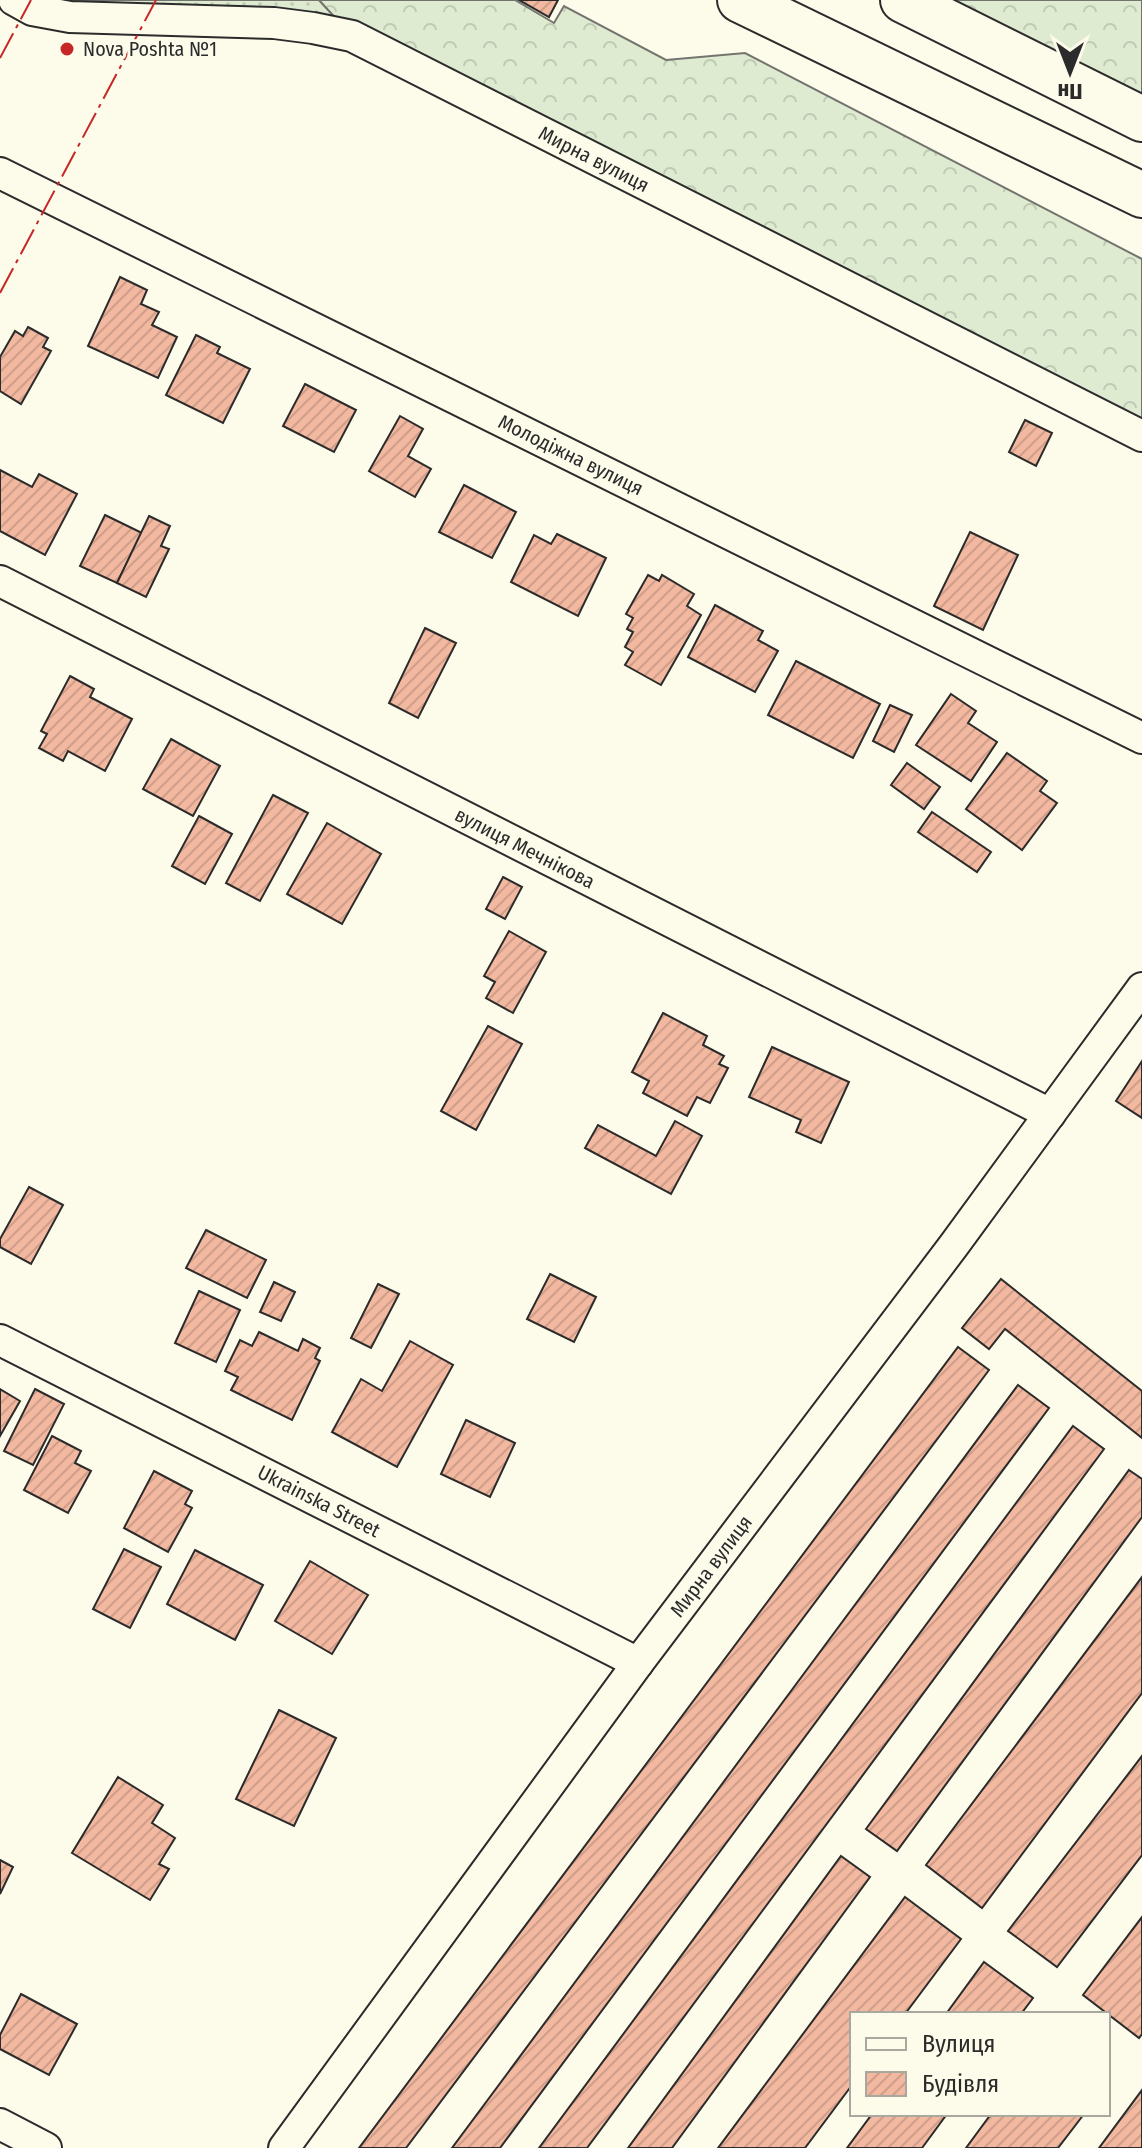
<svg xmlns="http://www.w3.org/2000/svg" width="1142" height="2148" font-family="'Fira Sans Condensed',sans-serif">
<defs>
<pattern id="grass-dots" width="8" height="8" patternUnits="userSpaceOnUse" patternTransform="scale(2)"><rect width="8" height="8" fill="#deebd1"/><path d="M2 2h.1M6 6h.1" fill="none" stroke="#bfcab4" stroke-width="1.8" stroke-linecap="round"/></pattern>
<pattern id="forest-crowns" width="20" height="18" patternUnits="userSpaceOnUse" patternTransform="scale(2)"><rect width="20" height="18" fill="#deebd1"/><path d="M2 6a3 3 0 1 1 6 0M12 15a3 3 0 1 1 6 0" fill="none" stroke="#bfcab4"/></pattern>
<pattern id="building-hatch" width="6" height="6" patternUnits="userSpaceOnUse" patternTransform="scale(2)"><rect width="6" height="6" fill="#f2b8a0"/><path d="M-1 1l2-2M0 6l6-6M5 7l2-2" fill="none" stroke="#d09e8a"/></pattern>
</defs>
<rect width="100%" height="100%" fill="#fdfbea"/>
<path fill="url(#grass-dots)" stroke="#74746e" stroke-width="2" d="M22,0H319L352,36Z"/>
<g fill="url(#forest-crowns)" stroke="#74746e" stroke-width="2">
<path d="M319,0H515L554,23L564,6L666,60L745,53L1142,259V436L352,36Z"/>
<path d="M949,0H1142V99Z"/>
</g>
<g fill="url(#building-hatch)" stroke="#2b2b2b" stroke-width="2">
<path d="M519,0H558L549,17Z"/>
<path d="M120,277L147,290L141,304L159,312L152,325L177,337L158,378L88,346Z"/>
<path d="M28,327L48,338L43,347L51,351L21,404L0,391V357L15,331L23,336Z"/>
<path d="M196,335L220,347L217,353L250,369L223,423L166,395Z"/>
<path d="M305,384L356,410L334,452L283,426Z"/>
<path d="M400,416L423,429L408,456L431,469L415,497L369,471Z"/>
<path d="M1025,420L1052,433L1036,466L1009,452Z"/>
<path d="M0,470L32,487L39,474L77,494L45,555L0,531Z"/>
<path d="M464,485L516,512L492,558L439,532Z"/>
<path d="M105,515L142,533L117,583L80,566Z"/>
<path d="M149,516L170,526L161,546L169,549L146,597L117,583Z"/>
<path d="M970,532L1018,555L983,630L934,606Z"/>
<path d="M557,534L606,558L578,616L511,582L534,535L551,544Z"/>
<path d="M648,575L659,581L662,575L694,594L687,606L701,615L661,685L625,665L633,652L625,647L633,632L627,629L633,618L626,614Z"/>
<path d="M715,605L763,631L758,640L778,651L755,692L688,657Z"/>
<path d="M425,628L456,643L418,718L389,703Z"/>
<path d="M796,661L880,704L853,758L768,715Z"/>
<path d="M70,676L94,689L90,697L132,719L105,771L68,751L63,761L39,748L47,734L41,731Z"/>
<path d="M951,694L976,711L968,723L997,742L971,781L916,745Z"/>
<path d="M890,705L912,715L894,752L873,741Z"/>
<path d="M171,739L220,766L193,816L143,789Z"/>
<path d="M1007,753L1047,781L1040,791L1057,803L1022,850L966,809Z"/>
<path d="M907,763L940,787L924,809L891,785Z"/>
<path d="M273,795L308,813L260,901L226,883Z"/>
<path d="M932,812L991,852L977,872L918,832Z"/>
<path d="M199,816L232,834L205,884L172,866Z"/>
<path d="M327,823L381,854L342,924L287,894Z"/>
<path d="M503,877L522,887L505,919L486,909Z"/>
<path d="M509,931L546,952L513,1013L486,998L495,982L484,976Z"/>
<path d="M663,1013L707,1036L703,1045L724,1056L719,1064L728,1068L710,1103L697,1097L687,1116L643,1093L649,1081L632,1072Z"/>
<path d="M488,1026L522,1044L476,1130L441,1111Z"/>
<path d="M772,1047L849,1082L821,1143L796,1132L801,1120L749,1097Z"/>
<path d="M1142,1061V1118L1116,1101Z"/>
<path d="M675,1121L702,1136L671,1194L585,1148L598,1125L656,1156Z"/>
<path d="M29,1187L63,1205L31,1264L0,1247V1239Z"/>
<path d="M206,1230L266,1260L247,1298L186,1268Z"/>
<path d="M550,1274L596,1297L574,1342L527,1319Z"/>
<path d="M1001,1279L1142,1391V1438L1005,1329L989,1349L962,1328Z"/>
<path d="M274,1282L295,1292L281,1321L260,1312Z"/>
<path d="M378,1284L399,1294L371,1348L351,1338Z"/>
<path d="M199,1291L240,1310L216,1362L175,1343Z"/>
<path d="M259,1332L298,1351L303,1339L320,1348L315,1358L320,1361L292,1420L231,1390L238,1377L225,1371L240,1340L252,1346Z"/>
<path d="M410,1341L453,1365L397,1467L332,1432L361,1379L382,1391Z"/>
<path d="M958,1347L989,1370L406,2148H359Z"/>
<path d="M1018,1385L1049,1408L500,2148H452Z"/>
<path d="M0,1389L20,1401L0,1436Z"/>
<path d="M35,1389L64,1404L33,1465L4,1451Z"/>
<path d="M466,1420L515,1443L490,1497L441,1474Z"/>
<path d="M1073,1426L1104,1449L587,2148H539Z"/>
<path d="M52,1436L81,1451L75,1463L91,1471L68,1513L24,1490Z"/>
<path d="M1129,1470L1142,1479V1517L897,1851L866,1829Z"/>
<path d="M154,1471L192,1491L185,1504L192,1508L168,1552L124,1528Z"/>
<path d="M124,1549L161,1567L130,1628L93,1609Z"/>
<path d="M195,1550L263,1585L235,1640L167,1604Z"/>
<path d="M310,1561L368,1595L332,1654L275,1621Z"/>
<path d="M1142,1577V1693L982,1908L926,1865Z"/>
<path d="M279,1710L336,1738L294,1826L236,1799Z"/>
<path d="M1142,1756V1855L1057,1967L1008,1931Z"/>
<path d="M118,1777L163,1805L152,1823L175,1838L159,1864L169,1869L150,1900L72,1853Z"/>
<path d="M841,1856L870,1877L672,2148H628Z"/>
<path d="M0,1860L13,1867L0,1894Z"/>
<path d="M905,1897L961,1939L905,2014H852V2085L805,2148H718Z"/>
<path d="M1142,1917V2034L1139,2038L1083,1995Z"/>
<path d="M984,1962L1033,1998L1021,2014H946Z"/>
<path d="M21,1994L77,2024L49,2075L0,2049V2035Z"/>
<path d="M1142,2090V2148H1099Z"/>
<path d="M872,2114H947L922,2148H847Z"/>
<path d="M991,2114H1084L1058,2148H966Z"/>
</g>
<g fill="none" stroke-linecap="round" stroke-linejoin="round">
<g stroke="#2b2b2b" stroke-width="34">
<g id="minor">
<path d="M14,0L32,10L70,17L274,23L313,28L352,36L1142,436"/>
<path d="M0,173L1142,738"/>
<path d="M0,581L1050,1114"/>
<path d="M0,1340L638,1663"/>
<path d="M0,2124L46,2148"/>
<path d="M284,2148L638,1663L954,1245L1142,988"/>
</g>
</g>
<g stroke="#2b2b2b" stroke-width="48">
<g id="trunk">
<path d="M740,0L1142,195"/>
<path d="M903,0L1142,119"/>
</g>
</g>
<use href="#minor" stroke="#fdfbea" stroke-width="30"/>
<use href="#trunk" stroke="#fdfbea" stroke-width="44"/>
<g stroke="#c62828" stroke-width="2" stroke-dasharray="28 6 4 6" stroke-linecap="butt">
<path d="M0,58L31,0"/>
<path d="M0,293L156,0"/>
</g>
</g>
<circle fill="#c62828" stroke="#fdfbea" stroke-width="3" cx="67" cy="49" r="8"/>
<g text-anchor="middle" stroke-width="6" stroke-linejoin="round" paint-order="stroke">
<g font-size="20" fill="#2b2b2b" stroke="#fdfbea" text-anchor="start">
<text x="83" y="56">Nova Poshta №1</text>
</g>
<g font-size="20" fill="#2b2b2b" stroke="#fdfbea">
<text transform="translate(594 159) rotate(27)" y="7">Мирна вулиця</text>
<text transform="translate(571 455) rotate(26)" y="7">Молодіжна вулиця</text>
<text transform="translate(525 848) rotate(27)" y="7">вулиця Мечнікова</text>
<text transform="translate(319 1501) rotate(27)" y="7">Ukrainska Street</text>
<text transform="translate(711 1566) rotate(-53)" y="7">Мирна вулиця</text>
</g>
</g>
<rect x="850" y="2012" width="260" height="104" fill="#fdfbea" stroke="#a9a89e" stroke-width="2"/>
<rect x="866" y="2038" width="40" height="12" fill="#fdfbea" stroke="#a9a89e" stroke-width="2"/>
<text x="922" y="2052" font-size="24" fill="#2b2b2b">Вулиця</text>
<rect x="866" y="2072" width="40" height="24" fill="url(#building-hatch)" stroke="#a9a89e" stroke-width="2"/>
<text x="922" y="2092" font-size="24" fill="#2b2b2b">Будівля</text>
<g transform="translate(1070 72) rotate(180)" stroke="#fdfbea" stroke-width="6" paint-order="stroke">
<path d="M0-6L14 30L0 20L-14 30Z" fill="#2b2b2b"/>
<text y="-12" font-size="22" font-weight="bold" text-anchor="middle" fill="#2b2b2b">Пн</text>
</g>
</svg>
